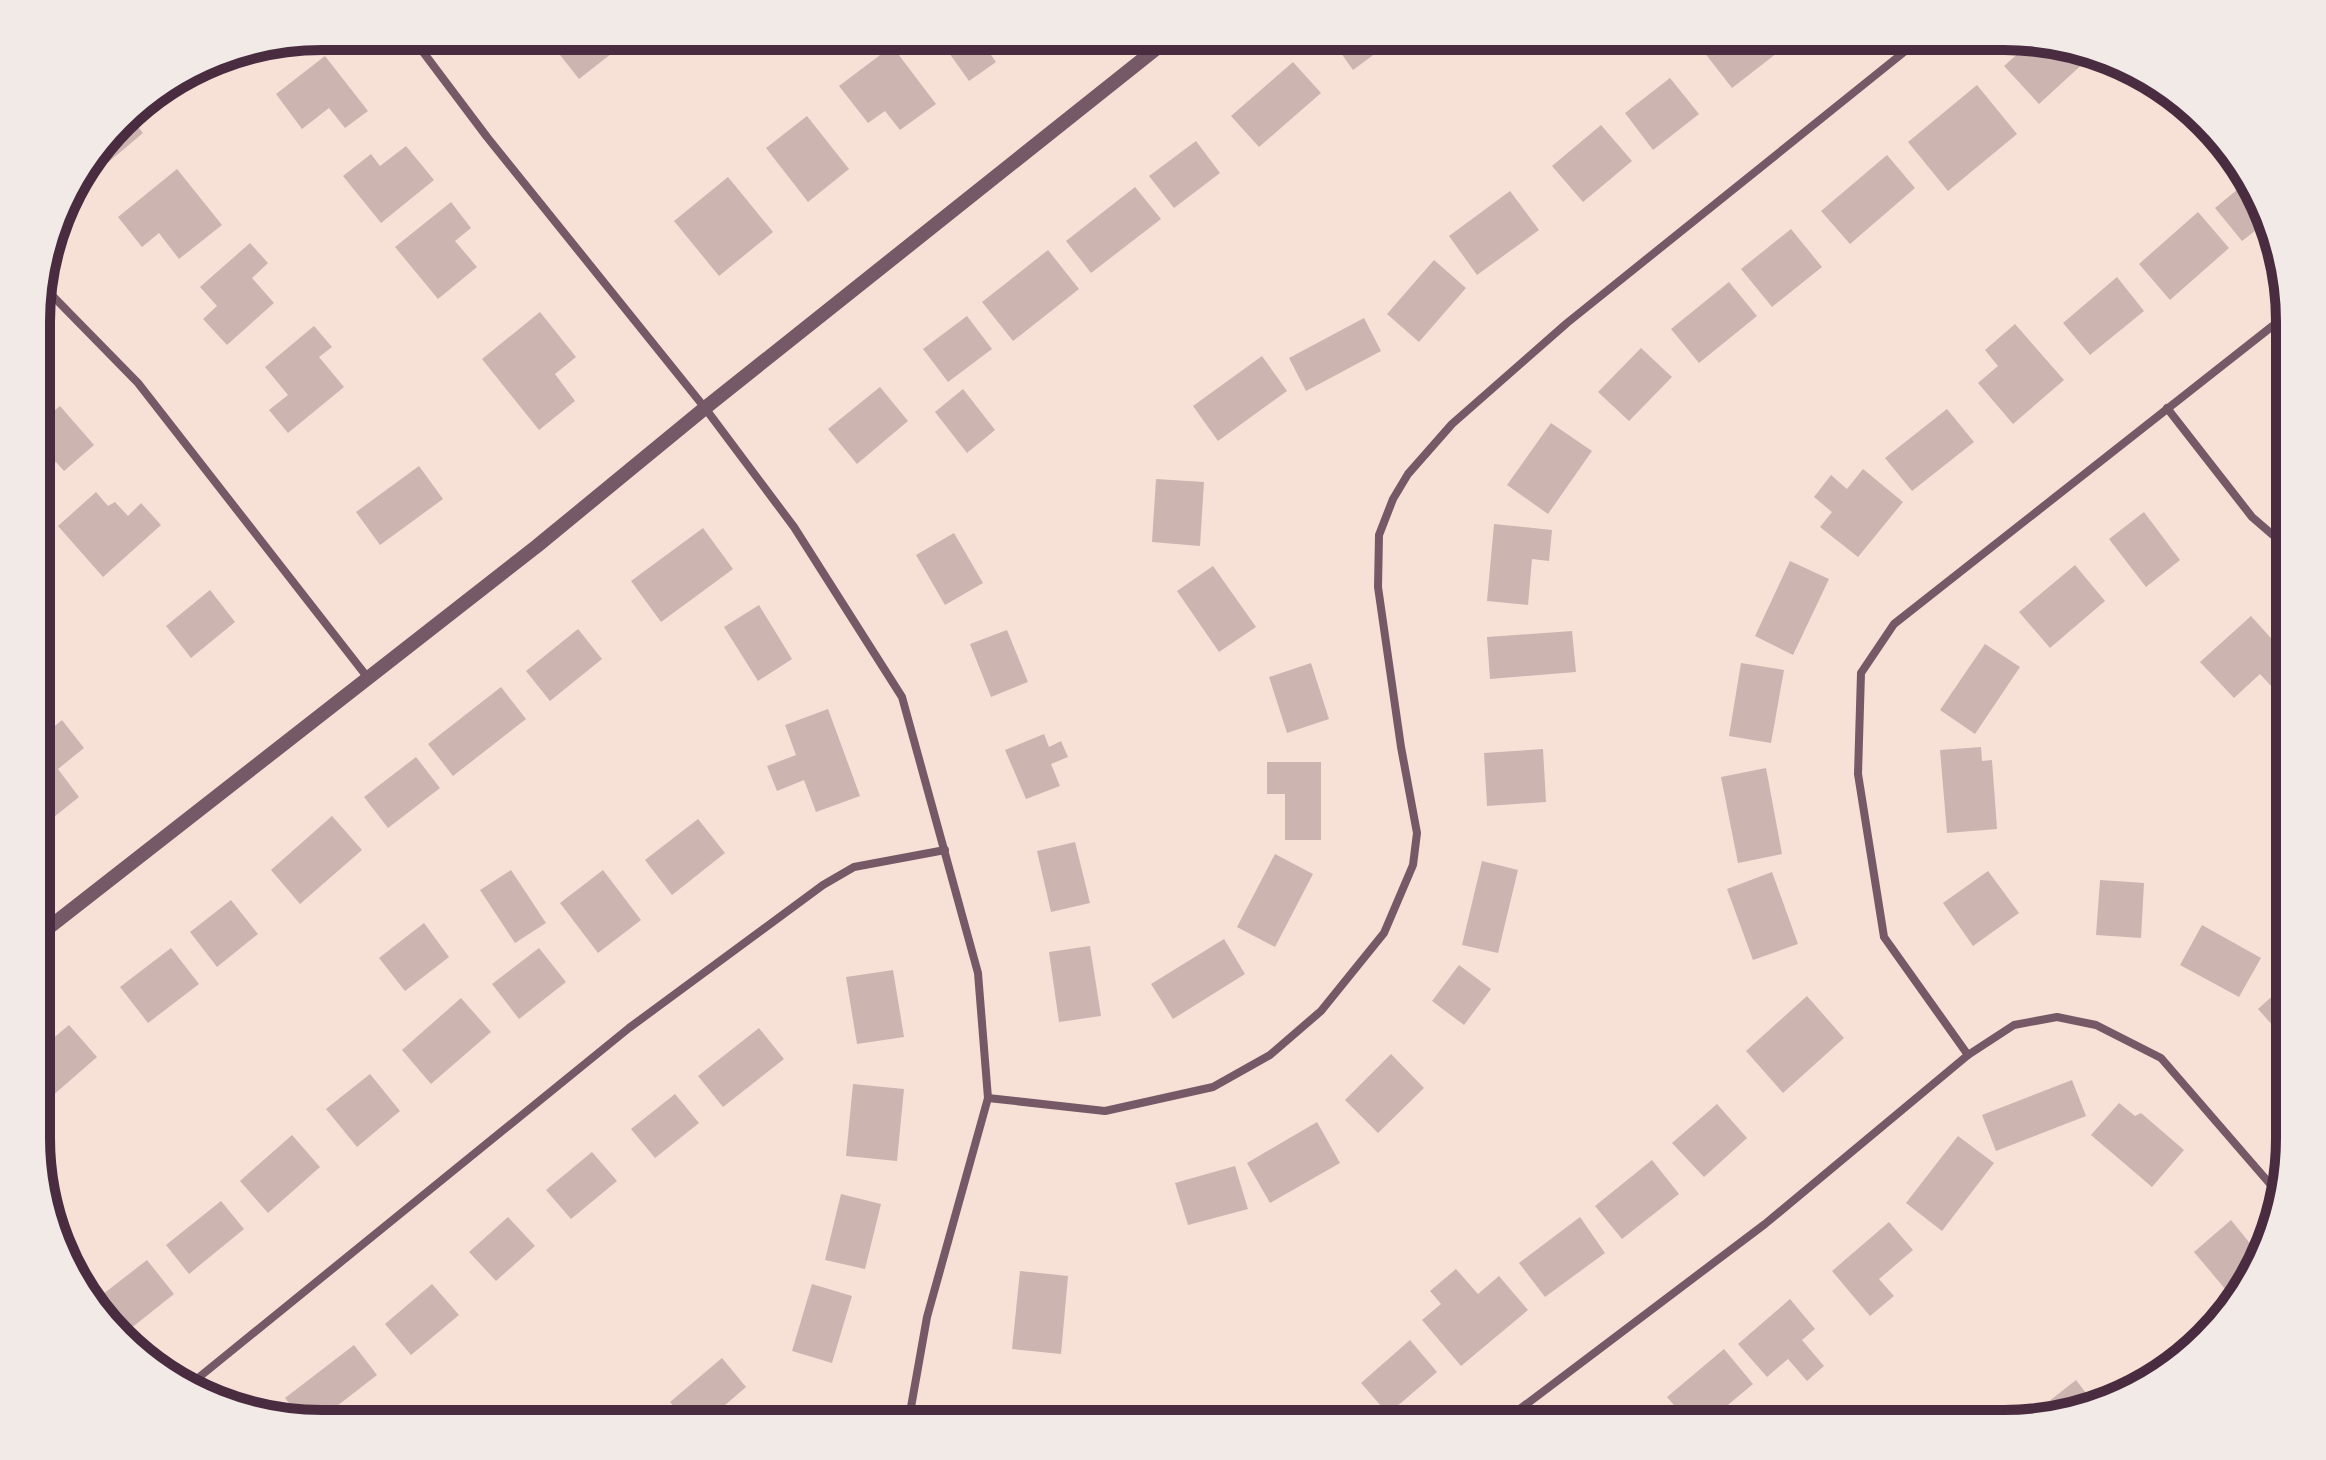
<svg xmlns="http://www.w3.org/2000/svg" width="2326" height="1460" font-family="Lato,sans-serif">
<rect width="100%" height="100%" fill="#f7e1d7"/>
<g fill="#ccb4b1">
<path d="M556,36H619L625,43L579,79L549,41Z"/>
<path d="M937,36H995L984,45L996,62L969,81Z"/>
<path d="M1329,36H1399L1353,70Z"/>
<path d="M1723,36H1770L1781,50L1732,88L1704,52Z"/>
<path d="M2033,40L2076,46L2088,59L2039,104L2004,66Z"/>
<path d="M276,45L252,64L243,52Z"/>
<path d="M892,46L936,104L900,130L885,111L868,123L839,86Z"/>
<path d="M325,56L368,111L345,128L329,108L302,129L276,94Z"/>
<path d="M1293,62L1321,93L1259,147L1231,116Z"/>
<path d="M1670,78L1699,114L1653,150L1625,113Z"/>
<path d="M1977,85L2017,134L1948,191L1908,142Z"/>
<path d="M128,114L143,133L86,181L81,175Z"/>
<path d="M807,116L849,169L808,202L766,148Z"/>
<path d="M1601,125L1632,161L1583,202L1552,166Z"/>
<path d="M1196,141L1220,173L1174,208L1149,176Z"/>
<path d="M406,146L434,180L381,223L343,176L371,154L380,166Z"/>
<path d="M1887,155L1915,188L1850,244L1821,211Z"/>
<path d="M2230,156L2251,179L2265,223L2242,241L2215,208L2244,184L2224,160Z"/>
<path d="M177,169L222,225L179,259L159,233L142,247L118,217Z"/>
<path d="M728,177L773,232L719,276L674,221Z"/>
<path d="M1135,187L1161,219L1091,273L1066,241Z"/>
<path d="M1510,191L1539,230L1477,275L1449,236Z"/>
<path d="M451,202L471,228L455,241L477,267L438,299L395,247Z"/>
<path d="M2198,212L2229,248L2170,300L2139,264Z"/>
<path d="M1791,229L1822,267L1772,307L1741,269Z"/>
<path d="M250,243L268,263L252,278L274,303L227,345L203,319L217,306L200,287Z"/>
<path d="M1048,250L1079,289L1013,341L982,302Z"/>
<path d="M1434,260L1466,288L1419,342L1387,314Z"/>
<path d="M2117,277L2144,311L2090,355L2063,323Z"/>
<path d="M1729,282L1757,316L1699,363L1671,329Z"/>
<path d="M540,312L576,357L555,374L575,401L539,430L482,359Z"/>
<path d="M967,316L992,349L948,382L923,349Z"/>
<path d="M1364,318L1381,351L1306,391L1289,358Z"/>
<path d="M2015,324L2064,380L2013,424L1978,383L1998,366L1985,350Z"/>
<path d="M314,326L332,347L319,357L344,387L288,433L269,410L288,395L265,367Z"/>
<path d="M1641,348L1672,377L1629,421L1598,392Z"/>
<path d="M1262,356L1287,391L1218,441L1193,406Z"/>
<path d="M880,387L908,421L857,464L828,429Z"/>
<path d="M963,389L995,430L967,453L935,412Z"/>
<path d="M60,406L94,445L64,471L56,462L38,478V424Z"/>
<path d="M1947,409L1974,442L1912,491L1885,458Z"/>
<path d="M1551,423L1592,451L1548,514L1507,485Z"/>
<path d="M419,466L443,499L380,545L356,512Z"/>
<path d="M1863,469L1903,502L1858,557L1820,527L1832,512L1814,497L1831,475L1847,489Z"/>
<path d="M1156,479L1204,482L1200,546L1152,542Z"/>
<path d="M96,492L108,506L115,502L128,516L141,503L161,525L103,577L58,526Z"/>
<path d="M2144,512L2180,560L2146,587L2109,539Z"/>
<path d="M1494,524L1552,530L1549,561L1532,559L1528,605L1487,601Z"/>
<path d="M703,528L733,569L661,622L631,581Z"/>
<path d="M954,533L983,583L945,605L916,555Z"/>
<path d="M1790,561L1829,579L1793,655L1755,636Z"/>
<path d="M2075,565L2105,601L2050,648L2019,612Z"/>
<path d="M1213,566L1256,627L1219,652L1177,591Z"/>
<path d="M210,590L235,622L191,658L166,626Z"/>
<path d="M759,605L792,659L758,681L724,627Z"/>
<path d="M2251,616L2289,658V696L2285,701L2260,674L2234,698L2200,662Z"/>
<path d="M578,629L602,659L550,701L526,671Z"/>
<path d="M1007,630L1028,682L991,697L970,644Z"/>
<path d="M1572,631L1576,672L1490,679L1487,637Z"/>
<path d="M1985,644L2020,667L1975,734L1940,710Z"/>
<path d="M1311,663L1329,719L1287,733L1269,677Z"/>
<path d="M1741,663L1784,670L1771,743L1729,736Z"/>
<path d="M501,687L526,719L453,776L428,744Z"/>
<path d="M828,709L860,796L816,812L804,780L777,791L767,766L796,755L785,725Z"/>
<path d="M62,720L84,748L58,769L79,797L44,825L38,818V740Z"/>
<path d="M1044,734L1049,747L1061,741L1068,757L1051,764L1060,786L1026,799L1005,750Z"/>
<path d="M1981,747L1982,761L1992,760L1997,829L1947,833L1940,750Z"/>
<path d="M1543,749L1546,802L1487,806L1484,753Z"/>
<path d="M416,757L440,788L388,828L364,797Z"/>
<path d="M1267,762H1321V840H1285V794H1267Z"/>
<path d="M1766,768L1782,854L1738,863L1721,777Z"/>
<path d="M332,816L362,850L300,904L271,870Z"/>
<path d="M698,819L725,853L672,895L645,860Z"/>
<path d="M1075,842L1090,903L1051,912L1037,851Z"/>
<path d="M1275,854L1313,874L1275,947L1237,927Z"/>
<path d="M1482,861L1518,870L1498,953L1462,945Z"/>
<path d="M511,870L546,923L515,943L480,890Z"/>
<path d="M603,870L641,920L598,953L560,903Z"/>
<path d="M1988,871L2019,913L1973,946L1943,903Z"/>
<path d="M1772,872L1798,944L1753,960L1727,889Z"/>
<path d="M2100,880L2144,883L2141,938L2096,935Z"/>
<path d="M231,900L258,934L217,967L190,932Z"/>
<path d="M424,923L449,957L405,991L379,958Z"/>
<path d="M2202,925L2261,958L2239,997L2180,965Z"/>
<path d="M1224,939L1245,974L1173,1019L1151,984Z"/>
<path d="M1090,946L1101,1016L1059,1022L1049,952Z"/>
<path d="M171,948L199,984L148,1023L120,987Z"/>
<path d="M539,948L566,982L519,1019L492,984Z"/>
<path d="M1459,965L1491,989L1464,1025L1432,1001Z"/>
<path d="M893,970L904,1037L857,1044L846,977Z"/>
<path d="M2289,981V1044L2258,1009Z"/>
<path d="M1807,996L1844,1038L1783,1093L1746,1051Z"/>
<path d="M461,998L491,1032L431,1084L402,1050Z"/>
<path d="M69,1025L97,1057L51,1097L38,1083V1051Z"/>
<path d="M759,1028L784,1059L723,1107L698,1076Z"/>
<path d="M1391,1054L1424,1088L1378,1133L1345,1100Z"/>
<path d="M370,1074L400,1111L357,1147L326,1109Z"/>
<path d="M2072,1080L2086,1116L1996,1151L1982,1115Z"/>
<path d="M853,1084L904,1089L897,1161L846,1156Z"/>
<path d="M675,1094L699,1123L655,1158L631,1129Z"/>
<path d="M2119,1103L2135,1116L2141,1113L2184,1150L2152,1187L2091,1135Z"/>
<path d="M1717,1104L1747,1138L1704,1177L1672,1143Z"/>
<path d="M1317,1122L1340,1163L1270,1203L1247,1163Z"/>
<path d="M292,1135L320,1167L268,1213L240,1181Z"/>
<path d="M1958,1136L1994,1163L1942,1231L1906,1203Z"/>
<path d="M592,1152L617,1181L571,1219L546,1190Z"/>
<path d="M1652,1160L1679,1194L1622,1239L1595,1206Z"/>
<path d="M1235,1166L1248,1209L1188,1225L1175,1183Z"/>
<path d="M841,1194L881,1204L865,1269L825,1260Z"/>
<path d="M221,1201L244,1229L189,1274L166,1245Z"/>
<path d="M508,1217L535,1246L496,1281L469,1252Z"/>
<path d="M1580,1217L1605,1253L1545,1297L1519,1263Z"/>
<path d="M2231,1220L2257,1252L2242,1297L2236,1302L2194,1252Z"/>
<path d="M1889,1222L1913,1250L1879,1279L1894,1296L1870,1316L1832,1271Z"/>
<path d="M147,1260L174,1294L125,1333L98,1298Z"/>
<path d="M1456,1269L1478,1294L1499,1276L1528,1310L1461,1366L1422,1320L1441,1304L1430,1291Z"/>
<path d="M1020,1271L1068,1276L1061,1354L1012,1349Z"/>
<path d="M432,1284L459,1315L411,1355L385,1324Z"/>
<path d="M812,1284L852,1296L832,1363L792,1351Z"/>
<path d="M1790,1299L1815,1329L1802,1340L1824,1366L1807,1381L1788,1359L1767,1377L1738,1344Z"/>
<path d="M1410,1340L1437,1372L1388,1414L1361,1383Z"/>
<path d="M354,1345L377,1375L315,1423L303,1421L285,1398Z"/>
<path d="M1724,1349L1753,1384L1705,1424H1690L1667,1397Z"/>
<path d="M722,1358L746,1387L703,1424H689L670,1402Z"/>
<path d="M2076,1380L2093,1402L2021,1423Z"/>
<path d="M1316,1405L1333,1424H1295Z"/>
<path d="M1025,1411L1026,1424H986L985,1414Z"/>
</g>
<g fill="none" stroke-linecap="round" stroke-linejoin="round">
<g stroke="#755966" stroke-width="8">
<path d="M411,36L487,137L705,408L794,527L902,697L978,973L988,1098L927,1317L908,1424"/>
<path d="M39,282L138,383L368,678"/>
<path d="M2167,408L2252,517L2289,549"/>
<path d="M1968,1055L1884,937L1858,774L1861,673L1894,624L2289,313"/>
<path d="M988,1098L1105,1111L1213,1087L1270,1055L1321,1011L1384,933L1413,865L1417,833L1401,747L1378,587L1379,535L1393,499L1408,474L1452,424L1567,323L1924,36"/>
<path d="M187,1387L629,1028L823,885L854,867L945,850"/>
<path d="M1500,1424L1765,1224L1968,1055L2014,1025L2057,1017L2096,1025L2161,1058L2277,1192"/>
</g>
<path stroke="#755966" stroke-width="14" d="M38,936L537,546L705,408L1172,36"/>
</g>
<path d="M0 0H2326V1460H0ZM322 50H2004A272 272 0 0 1 2276 322V1138A272 272 0 0 1 2004 1410H322A272 272 0 0 1 50 1138V322A272 272 0 0 1 322 50Z" fill="#f1eae7" fill-rule="evenodd"/>
<path fill="none" stroke="#4a2c40" stroke-width="10" d="M322 50H2004A272 272 0 0 1 2276 322V1138A272 272 0 0 1 2004 1410H322A272 272 0 0 1 50 1138V322A272 272 0 0 1 322 50Z"/>
</svg>
